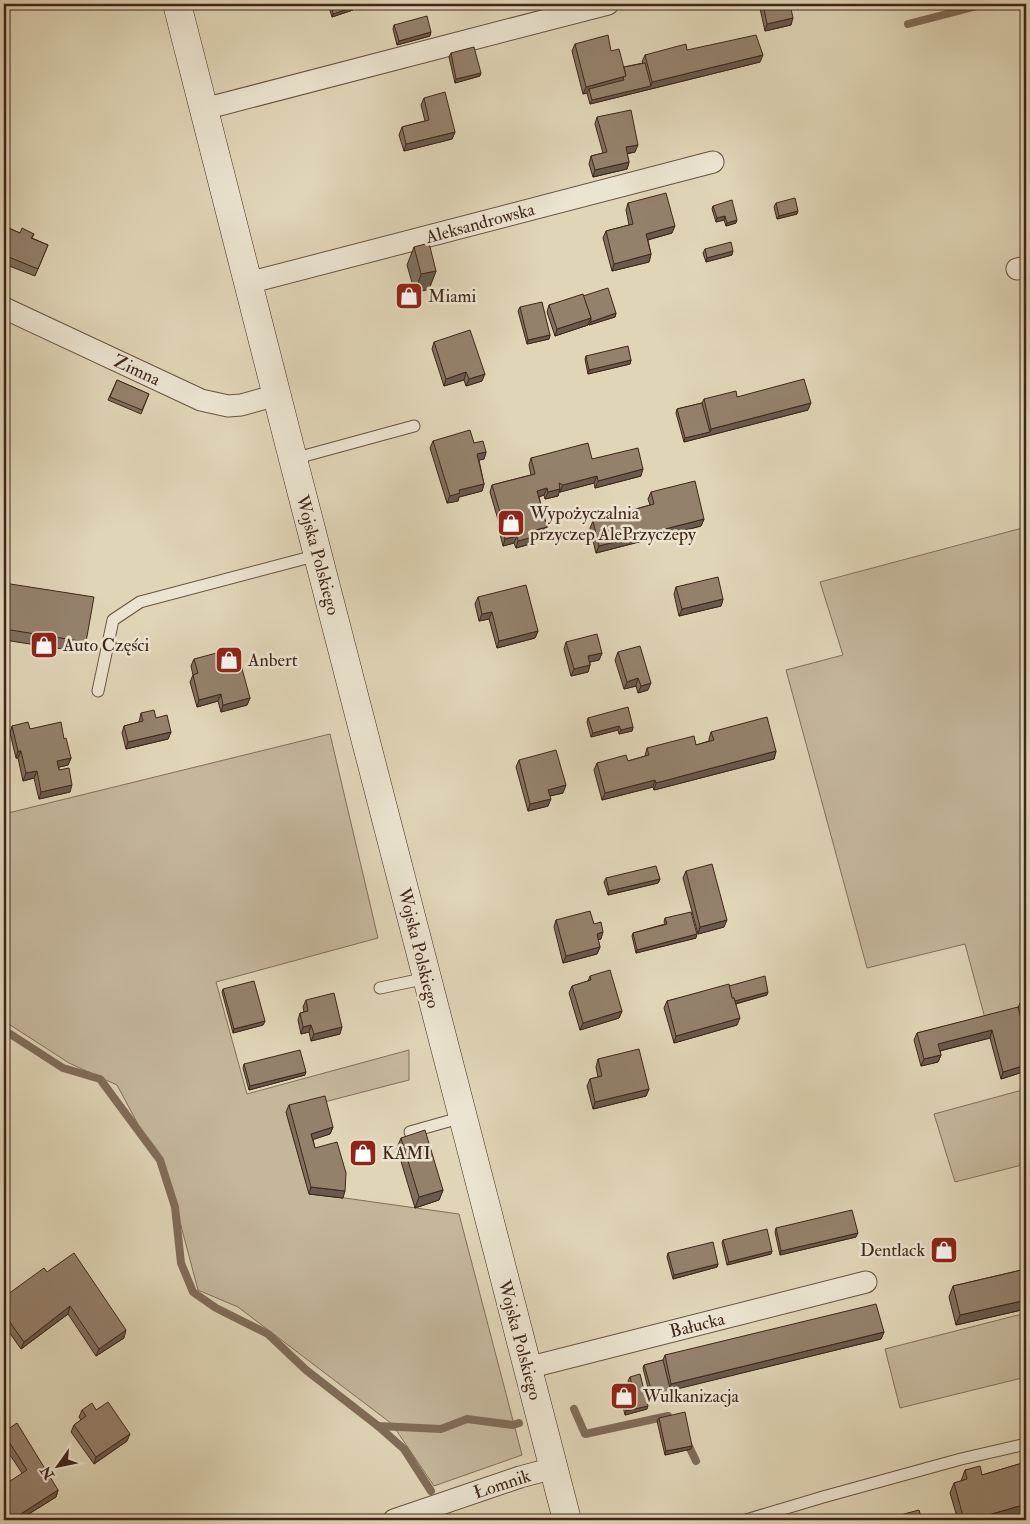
<svg xmlns="http://www.w3.org/2000/svg" width="1030" height="1524" font-family="'IM FELL Double Pica',serif">
<rect width="100%" height="100%" fill="#e0d5b7"/>
<filter id="stains"><feTurbulence type="fractalNoise" baseFrequency=".004" numOctaves="4"/><feColorMatrix values="0 0 0 0 .2 0 0 0 0 .09 0 0 0 0 .02 0 0 0 .5 -.17"/></filter>
<radialGradient id="worn" r=".72"><stop offset=".6" stop-color="#630" stop-opacity="0"/><stop offset="1" stop-color="#630" stop-opacity=".3"/></radialGradient>
<g fill="#c5b79c" stroke="#836e5b">
<path d="M1026,527V1011L986,1022L965,944L867,968L786,670L843,655L820,582Z"/>
<path d="M330,734L378,938L216,982L247,1094L409,1050V1080L286,1112L309,1193L459,1214L522,1455L434,1486L392,1424L238,1307L198,1290L170,1184L117,1085L69,1063L4,1021V814Z"/>
<path d="M1026,1089V1164L955,1182L934,1114Z"/>
<path d="M1026,1313V1377L900,1408L885,1349Z"/>
</g>
<g fill="none" stroke-linecap="round" stroke-linejoin="round">
<g stroke="#806c58" stroke-width="8">
<path d="M908,24L985,4"/>
<path d="M4,1030L63,1068L100,1079L160,1160L175,1207L181,1263L193,1292L216,1308L268,1334L306,1370L378,1426L441,1429L467,1419L513,1425L519,1423"/>
<path d="M574,1409L585,1434L668,1416"/>
<path d="M378,1426L404,1449L431,1491"/>
<path d="M686,1440L696,1461"/>
</g>
<g stroke="#695241" stroke-width="13">
<g id="service">
<path d="M293,459L414,426"/>
<path d="M98,691L113,620L140,602L318,555"/>
<path d="M380,988L427,978"/>
<path d="M410,1132L463,1117"/>
<path d="M746,1520L823,1497L961,1459L1026,1444"/>
</g>
</g>
<g stroke="#695241" stroke-width="23">
<g id="minor">
<path d="M204,109L608,4"/>
<path d="M1017,269L1026,267"/>
<path d="M248,283L713,162"/>
<path d="M4,308L201,400L228,406L241,405L277,395"/>
<path d="M527,1368L866,1282"/>
<path d="M394,1520L520,1477L554,1468"/>
</g>
</g>
<g stroke="#41261a" stroke-width="29">
<path id="secondary" d="M177,4L293,459L567,1520"/>
</g>
<use href="#service" stroke="#ebe4d0" stroke-width="11"/>
<use href="#minor" stroke="#ebe4d0" stroke-width="21"/>
<use href="#secondary" stroke="#ebe4d0" stroke-width="28"/>
</g>
<g fill="#7f6f5d" stroke="#41261a">
<path d="M328,4H354V7L353,10L332,17Z"/>
<path d="M759,4H790L791,25L765,31Z"/>
<path d="M394,25L430,36L397,45L393,29Z"/>
<path d="M575,44L611,51L624,67L643,63L642,62L645,55L687,50L760,62L590,104L587,93L583,94L572,51Z"/>
<path d="M451,53L480,76L455,83L449,57Z"/>
<path d="M424,98L455,132L452,139L404,151L399,135L402,127L425,121L421,105Z"/>
<path d="M597,117L635,152L627,154L629,162L627,169L593,177L589,164L591,156L603,153L595,124Z"/>
<path d="M628,203L672,233L648,240L651,254L649,262L612,271L603,238L606,231L629,225L626,210Z"/>
<path d="M776,203L797,214L777,219L774,207Z"/>
<path d="M713,206L736,223L726,226L724,220L716,222L712,209Z"/>
<path d="M4,226L20,233L34,234L32,238L48,245L35,276L4,264Z"/>
<path d="M414,247L436,271L429,289L415,293L407,265Z"/>
<path d="M705,249L732,255L706,262L703,253Z"/>
<path d="M583,296L616,313L615,317L589,325V324L588,325L555,336L547,312L549,305Z"/>
<path d="M520,307L550,335L549,339L527,344L518,311Z"/>
<path d="M434,342L482,381L466,386L464,380L444,386L432,349Z"/>
<path d="M586,356L631,360L630,364L588,374L585,359Z"/>
<path d="M117,380L149,394L141,414L108,400Z"/>
<path d="M737,397L808,410L684,442L676,413L677,409L702,403L704,399Z"/>
<path d="M433,441L474,443L486,452L484,459L479,460L484,484L482,491L459,497L458,501L447,503L430,448Z"/>
<path d="M531,458L592,459L641,476L595,488L594,483L560,492H559L558,496L545,499L544,495L539,497L547,527L544,535L533,538L530,544L516,548L514,543L503,546L498,526L499,523L490,492L492,485L531,475L529,465Z"/>
<path d="M651,492L704,519L701,526L596,553L590,528L593,521L650,505L648,499Z"/>
<path d="M4,583L86,642L82,652L4,640Z"/>
<path d="M676,587L723,599L721,606L679,616L674,594Z"/>
<path d="M478,597L538,631L535,638L497,648L489,619L479,621L475,604Z"/>
<path d="M566,642L602,653L599,660L590,662V665L588,672L571,676L564,649Z"/>
<path d="M618,652L648,690L638,693L636,686L624,689L615,660Z"/>
<path d="M194,659L233,667L250,698L247,705L221,712L218,701L197,707L190,682L193,675L191,666Z"/>
<path d="M141,713L156,718L171,732L168,739L126,749L122,733L124,726L139,722Z"/>
<path d="M588,718L633,727L632,731L619,734L618,730L591,737L587,722Z"/>
<path d="M12,726L30,729L64,739L71,758L68,765L59,767V770L70,792L39,799L34,778L23,781L18,758H16L10,733Z"/>
<path d="M711,732L776,751L774,759L654,790L653,787L602,800L594,770L597,763L628,761L645,756L647,748L696,745L709,741V739Z"/>
<path d="M519,760L563,793L550,796L548,806L528,811L516,767Z"/>
<path d="M686,871L724,927L698,934L683,878Z"/>
<path d="M606,878L660,879L658,883L608,895L604,882Z"/>
<path d="M665,918L696,938L636,953L632,936L633,933L665,924L664,922Z"/>
<path d="M556,920L594,924L601,939L598,940L600,947L597,954L563,963L554,927Z"/>
<path d="M590,976L622,1011L619,1018L580,1030L569,993L572,986L588,981Z"/>
<path d="M729,986L767,995L736,1004L737,1025L674,1043L664,1008L667,1001Z"/>
<path d="M223,989L265,1021L263,1025L233,1033L222,992Z"/>
<path d="M306,1000L340,1034L311,1041L309,1032L301,1034L298,1020L300,1013L304,1012L303,1007Z"/>
<path d="M1026,1001V1071L1001,1079L990,1038L940,1051L941,1055L938,1062L921,1066L914,1040L917,1033L1018,1008L1020,1003Z"/>
<path d="M598,1059L649,1089L646,1096L593,1109L587,1086L590,1079L598,1077L596,1067Z"/>
<path d="M244,1064L305,1075L249,1090L243,1068Z"/>
<path d="M289,1105L333,1127L330,1134L313,1139L315,1148L343,1198L309,1194L286,1112Z"/>
<path d="M401,1138L443,1190L439,1200L415,1208L397,1148Z"/>
<path d="M776,1228L856,1237L780,1255L775,1232Z"/>
<path d="M723,1240L772,1251L771,1254L727,1265L722,1243Z"/>
<path d="M668,1253L718,1264L717,1267L673,1279L667,1257Z"/>
<path d="M1026,1269V1309L956,1325L949,1297L953,1286Z"/>
<path d="M47,1272L124,1338L96,1356L68,1314L21,1349L4,1325V1297Z"/>
<path d="M884,1332L881,1339L671,1390L670,1395L651,1400L643,1368L644,1365L663,1360L665,1355Z"/>
<path d="M630,1377L647,1409L625,1415L622,1403L624,1400L632,1397L628,1381Z"/>
<path d="M82,1410H96L127,1441L94,1464L71,1432L74,1425L81,1420L79,1417Z"/>
<path d="M659,1418L691,1449L665,1455L657,1421Z"/>
<path d="M4,1432L58,1490L56,1497L19,1520H4L22,1473L4,1446Z"/>
<path d="M1026,1462V1514L1004,1520H958L950,1493L954,1483L961,1481L965,1470L982,1475Z"/>
</g>
<g fill="#685a4c" stroke="#41261a">
<path d="M354,7L353,10L332,17L333,14Z"/>
<path d="M793,18L791,25L765,31L767,24Z"/>
<path d="M431,32L430,36L397,45L399,41Z"/>
<path d="M763,55L760,62L590,104L592,100L651,86L652,82Z"/>
<path d="M481,73L480,76L455,83L456,79Z"/>
<path d="M626,76L624,83L589,89L587,93L583,94L586,87Z"/>
<path d="M455,132L452,139L404,151L406,144Z"/>
<path d="M638,145L635,152L623,154L626,147Z"/>
<path d="M629,162L627,169L593,177L595,170Z"/>
<path d="M798,211L797,214L777,219L779,216Z"/>
<path d="M725,216L724,220L716,222L717,218Z"/>
<path d="M737,220L736,223L726,226L727,223Z"/>
<path d="M675,226L672,233L643,241L646,234Z"/>
<path d="M733,251L732,255L706,262L707,258Z"/>
<path d="M651,254L649,262L612,271L614,264Z"/>
<path d="M436,271L429,289L415,293L421,274Z"/>
<path d="M616,313L615,317L589,325L591,322Z"/>
<path d="M591,318L588,325L555,336L557,329Z"/>
<path d="M550,335L549,339L527,344L528,340Z"/>
<path d="M631,360L630,364L588,374L589,370Z"/>
<path d="M466,372L464,380L444,386L446,379Z"/>
<path d="M485,374L482,381L466,386L469,379Z"/>
<path d="M811,403L808,410L684,442L685,438L710,432L711,429Z"/>
<path d="M486,452L484,459L475,461L477,454Z"/>
<path d="M643,469L641,476L595,488L598,481Z"/>
<path d="M597,476L594,483L560,492L563,485Z"/>
<path d="M484,484L482,491L459,497L458,501L447,503L450,496L459,490Z"/>
<path d="M547,488L544,495L535,498L537,491Z"/>
<path d="M560,489L558,496L545,499L548,492Z"/>
<path d="M704,519L701,526L596,553L599,546Z"/>
<path d="M547,527L544,535L533,538L530,544L516,548L518,541L532,531Z"/>
<path d="M517,536L514,543L503,546L505,539Z"/>
<path d="M723,599L721,606L679,616L682,609Z"/>
<path d="M492,612L489,619L479,621L482,614Z"/>
<path d="M538,631L535,638L497,648L499,641Z"/>
<path d="M602,653L599,660L585,663L588,656Z"/>
<path d="M590,665L588,672L571,676L574,669Z"/>
<path d="M638,678L636,686L624,689L627,682Z"/>
<path d="M651,683L648,690L638,693L641,686Z"/>
<path d="M221,694L218,701L197,707L199,700Z"/>
<path d="M250,698L247,705L221,712L223,705Z"/>
<path d="M619,726L618,730L591,737L593,733Z"/>
<path d="M633,727L632,731L619,734L621,730Z"/>
<path d="M171,732L168,739L126,749L128,742Z"/>
<path d="M18,751H21L18,758H16Z"/>
<path d="M776,751L774,759L654,790L656,783Z"/>
<path d="M71,758L68,765L55,768L57,761Z"/>
<path d="M37,771L34,778L23,781L26,773Z"/>
<path d="M655,780L653,787L602,800L605,793Z"/>
<path d="M72,785L70,792L39,799L41,792Z"/>
<path d="M566,785L563,793L545,797L548,790Z"/>
<path d="M551,799L548,806L528,811L530,804Z"/>
<path d="M660,879L658,883L608,895L609,891Z"/>
<path d="M727,920L724,927L698,934L700,927Z"/>
<path d="M603,932L601,939L594,941L597,934Z"/>
<path d="M697,934L696,938L636,953L637,950Z"/>
<path d="M600,947L597,954L563,963L566,956Z"/>
<path d="M768,992L767,995L730,1005L731,1002Z"/>
<path d="M622,1011L619,1018L580,1030L583,1023Z"/>
<path d="M740,1018L737,1025L674,1043L676,1036Z"/>
<path d="M265,1021L263,1025L233,1033L234,1029Z"/>
<path d="M311,1025L309,1032L301,1034L303,1027Z"/>
<path d="M342,1027L340,1034L311,1041L314,1034Z"/>
<path d="M992,1030L990,1038L935,1052L938,1044Z"/>
<path d="M941,1055L938,1062L921,1066L924,1059Z"/>
<path d="M1026,1065V1071L1001,1079L1003,1072Z"/>
<path d="M306,1072L305,1075L249,1090L250,1086Z"/>
<path d="M649,1089L646,1096L593,1109L595,1102Z"/>
<path d="M333,1127L330,1134L309,1141L311,1134Z"/>
<path d="M311,1187L345,1191L343,1198L309,1194Z"/>
<path d="M443,1190L439,1200L415,1208L419,1197Z"/>
<path d="M858,1233L856,1237L780,1255L781,1251Z"/>
<path d="M772,1251L771,1254L727,1265L729,1262Z"/>
<path d="M718,1264L717,1267L673,1279L674,1275Z"/>
<path d="M1026,1300V1309L956,1325L960,1315Z"/>
<path d="M70,1306L68,1314L21,1349L24,1342Z"/>
<path d="M126,1330L124,1338L96,1356L99,1349Z"/>
<path d="M884,1332L881,1339L669,1391L671,1384Z"/>
<path d="M671,1392L670,1395L651,1400L653,1396Z"/>
<path d="M648,1406L647,1409L625,1415L626,1411Z"/>
<path d="M130,1434L127,1441L94,1464L96,1457Z"/>
<path d="M692,1446L691,1449L665,1455L666,1451Z"/>
<path d="M58,1490L56,1497L19,1520H12L13,1519Z"/>
<path d="M1026,1504V1514L1004,1520H971Z"/>
</g>
<g fill="#94816c" stroke="#41261a">
<path d="M331,4H354V7L333,14Z"/>
<path d="M763,4H790L793,18L767,24Z"/>
<path d="M427,16L431,32L399,41L394,25Z"/>
<path d="M608,35L611,51L619,49L626,76L586,87L575,44Z"/>
<path d="M756,35L763,55L652,82L645,55L686,44L687,50Z"/>
<path d="M474,47L481,73L456,79L451,53Z"/>
<path d="M645,63L651,86L592,100L589,89L624,80L623,77L626,76L624,67Z"/>
<path d="M445,92L455,132L406,144L402,127L429,120L424,98Z"/>
<path d="M631,110L638,145L626,147L629,162L595,170L591,156L607,152L597,117Z"/>
<path d="M666,193L675,226L646,234L651,254L614,264L606,231L633,224L628,203Z"/>
<path d="M795,198L798,211L779,216L776,203Z"/>
<path d="M732,200L737,220L727,223L725,216L717,218L713,206Z"/>
<path d="M4,226L20,233L22,228L34,234L31,238L48,245L38,269L4,255Z"/>
<path d="M731,242L733,251L707,258L705,249Z"/>
<path d="M429,243L436,271L421,274L414,247Z"/>
<path d="M608,288L616,313L591,322V318L583,296Z"/>
<path d="M583,294L591,318L557,329L549,305Z"/>
<path d="M542,302L550,335L528,340L520,307Z"/>
<path d="M470,330L485,374L469,379L466,372L446,379L434,342Z"/>
<path d="M628,346L631,360L589,370L586,356Z"/>
<path d="M804,379L811,403L711,429L704,399L736,391L737,397Z"/>
<path d="M117,380L149,394L142,410L110,397Z"/>
<path d="M702,403L710,432L685,438L677,409Z"/>
<path d="M470,430L474,443L483,441L486,452L477,454L484,484L459,490L460,493L450,496L433,441Z"/>
<path d="M588,443L592,459L638,448L643,469L598,481L597,476L563,485L559,483L560,489L548,492L547,488L537,491L547,527L532,531L533,537L518,541L517,536L505,539L500,519H502L492,485L535,474L531,458Z"/>
<path d="M695,481L704,519L599,546L593,521L654,504L651,492Z"/>
<path d="M718,577L723,599L682,609L676,587Z"/>
<path d="M4,583L94,597L86,642L4,629Z"/>
<path d="M526,585L538,631L499,641L492,612L482,614L478,597Z"/>
<path d="M597,634L602,653L588,656L590,665L574,669L566,642Z"/>
<path d="M640,646L651,683L641,686L638,678L627,682L618,652Z"/>
<path d="M228,650L233,667L241,665L250,698L223,705L221,694L199,700L193,675L198,673L194,659Z"/>
<path d="M628,707L633,727L621,730L619,726L593,733L588,718Z"/>
<path d="M154,710L156,718L167,715L171,732L128,742L124,726L143,721L141,713Z"/>
<path d="M767,717L776,751L656,783L655,780L605,793L597,763L626,755L628,761L649,755L647,748L694,736L696,745L714,740L711,732Z"/>
<path d="M28,722L30,729L61,722L64,739L66,738L71,758L57,761L59,770L69,768L72,785L41,792L37,771L26,773L21,751H18L12,726Z"/>
<path d="M556,750L566,785L548,790L551,799L530,804L519,760Z"/>
<path d="M712,864L727,920L700,927L686,871Z"/>
<path d="M656,866L660,879L609,891L606,878Z"/>
<path d="M590,911L594,924L601,922L603,932L597,934L600,947L566,956L556,920Z"/>
<path d="M691,912L697,934L637,950L633,933L667,924L665,918Z"/>
<path d="M610,970L622,1011L583,1023L572,986L591,980L590,976Z"/>
<path d="M765,976L768,992L735,1001L734,998H732L729,986Z"/>
<path d="M254,981L265,1021L234,1029L223,989Z"/>
<path d="M729,984L732,998H734L740,1018L676,1036L667,1001Z"/>
<path d="M334,993L342,1027L314,1034L311,1025L303,1027L300,1013L308,1011L306,1000Z"/>
<path d="M1026,1001V1025L1020,1003Z"/>
<path d="M1018,1007L1026,1038V1065L1003,1072L992,1030L938,1044L941,1055L924,1059L917,1033Z"/>
<path d="M639,1049L649,1089L595,1102L590,1079L602,1076L598,1059Z"/>
<path d="M300,1050L306,1072L250,1086L244,1064Z"/>
<path d="M325,1096L333,1127L311,1134L315,1148L337,1142L346,1173L345,1191L311,1187L289,1105Z"/>
<path d="M425,1130L443,1190L419,1197L401,1138Z"/>
<path d="M852,1210L858,1233L781,1251L776,1228Z"/>
<path d="M767,1229L772,1251L729,1262L723,1240Z"/>
<path d="M713,1242L718,1264L674,1275L668,1253Z"/>
<path d="M74,1253L126,1330L99,1349L70,1306L24,1342L4,1314V1297L44,1268L47,1272Z"/>
<path d="M1026,1269V1300L960,1315L953,1286Z"/>
<path d="M876,1304L884,1332L671,1384L665,1355Z"/>
<path d="M663,1360L671,1392L653,1396L644,1365Z"/>
<path d="M640,1374L648,1406L626,1411L624,1400L635,1397L630,1377Z"/>
<path d="M108,1402L130,1434L96,1457L74,1425L86,1416L82,1410L92,1403L96,1410Z"/>
<path d="M685,1412L692,1446L666,1451L659,1418Z"/>
<path d="M17,1423L58,1490L13,1519L14,1520H4V1485L27,1470L4,1434V1432Z"/>
<path d="M1026,1462V1504L971,1520H964L954,1483L967,1479L965,1470L980,1466L982,1475Z"/>
<path d="M919,1510L922,1520H889V1518Z"/>
</g>
<defs>
<g id="shop-square" transform="scale(1.4375)"><rect x="-9" y="-9" width="18" height="18" rx="4" fill="#8f2418" stroke="#ebe4d0"/><path d="M-5-2.5h2.3a2.7 3.5 0 0 1 5.4 0H5L5.5 6h-11ZM-1.5-2.5h3a1.5 2.3 0 0 0-3 0Z" fill="#fff"/></g>
</defs>
<g fill-rule="evenodd">
<use href="#shop-square" x="409" y="296"/>
<use href="#shop-square" x="511" y="523"/>
<use href="#shop-square" x="44" y="645"/>
<use href="#shop-square" x="229" y="660"/>
<use href="#shop-square" x="363" y="1153"/>
<use href="#shop-square" x="944" y="1250"/>
<use href="#shop-square" x="624" y="1396"/>
</g>
<g text-anchor="middle" stroke-width="5" stroke-linejoin="round" paint-order="stroke">
<g font-size="18" fill="#41261a" stroke="#ebe4d0">
<text transform="translate(480 223) rotate(-15)" y="6">Aleksandrowska</text>
<text transform="translate(137 370) rotate(25)" y="6">Zimna</text>
<text transform="translate(318 555) rotate(75)" y="6">Wojska Polskiego</text>
<text transform="translate(419 948) rotate(76)" y="6">Wojska Polskiego</text>
<text transform="translate(697 1325) rotate(-14)" y="6">Bałucka</text>
<text transform="translate(520 1340) rotate(75)" y="6">Wojska Polskiego</text>
<text transform="translate(502 1484) rotate(-18)" y="6">Łomnik</text>
</g>
<g font-size="18" fill="#41261a" stroke="#ebe4d0" text-anchor="start">
<text x="428" y="302">Miami</text>
<text x="530" y="519">Wypożyczalnia<tspan x="530" dy="21">przyczep AlePrzyczepy</tspan></text>
<text x="63" y="651">Auto Części</text>
<text x="248" y="666">Anbert</text>
<text x="382" y="1159">KAMI</text>
<text x="925" y="1256" text-anchor="end">Dentlack</text>
<text x="643" y="1402">Wulkanizacja</text>
</g>
</g>
<rect width="1030" height="1524" fill="none" stroke="#e0d5b7" stroke-width="20"/>
<rect x="5" y="5" width="1020" height="1514" fill="none" stroke="#41261a" stroke-width="2.5"/>
<rect x="10" y="10" width="1010" height="1504" fill="none" stroke="#41261a"/>
<g transform="translate(58 1466) rotate(237)" stroke="#ebe4d0" stroke-width="4" paint-order="stroke">
<path d="M0-4L9 19L0 12L-9 19Z" fill="#41261a"/>
<text y="-8" font-size="14" font-weight="bold" text-anchor="middle" fill="#41261a">N</text>
</g>
<rect width="100%" height="100%" filter="url(#stains)"/>
<rect width="100%" height="100%" fill="url(#worn)"/>
</svg>
